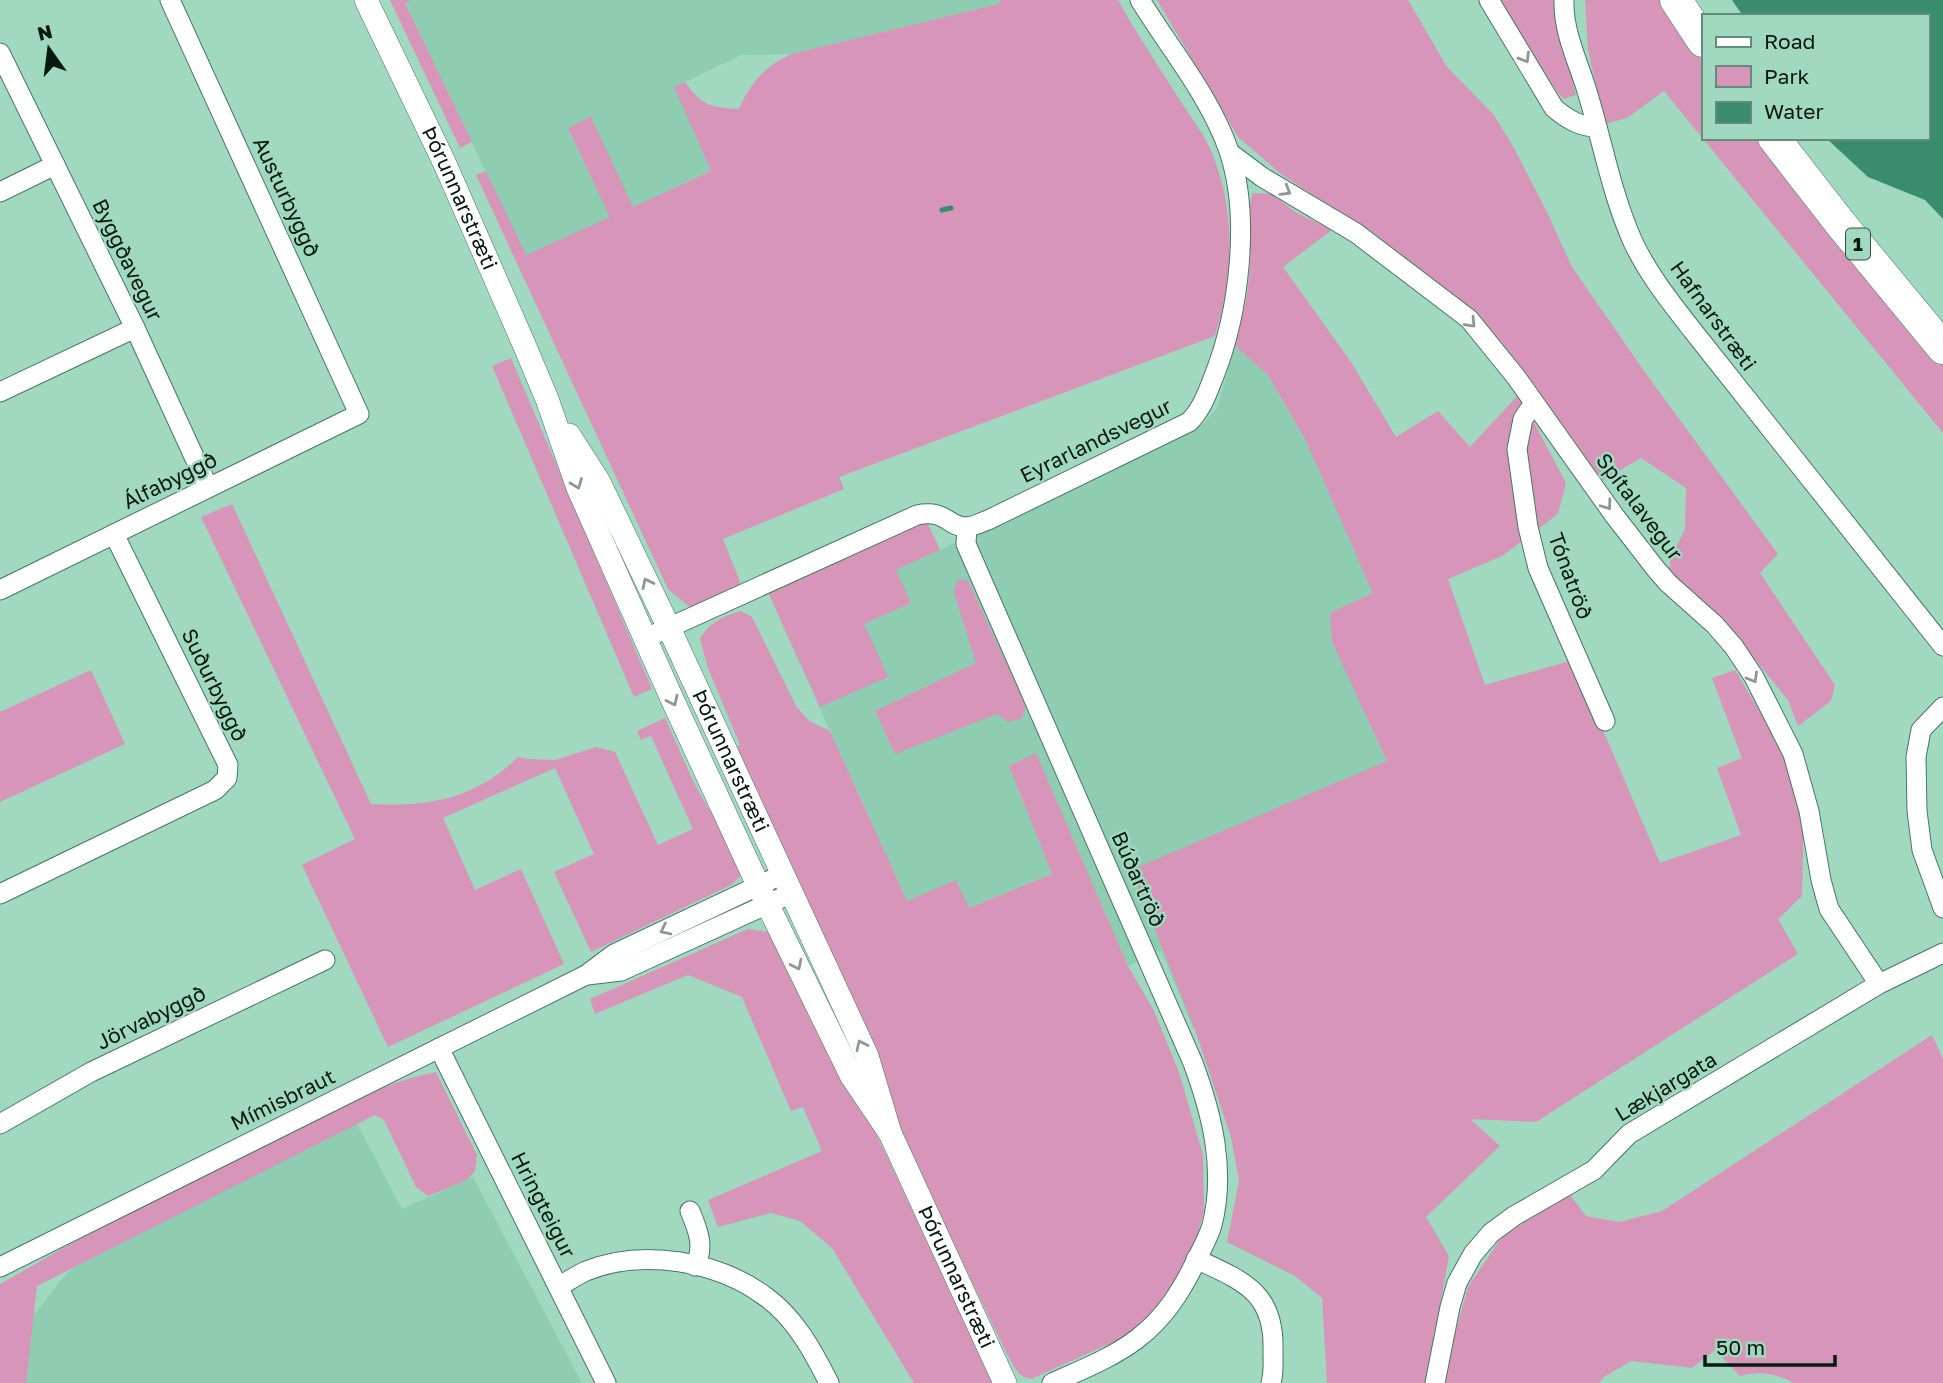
<svg xmlns="http://www.w3.org/2000/svg" width="1943" height="1383" font-family="'Golos Text',sans-serif">
<rect width="100%" height="100%" fill="#a1d8c0"/>
<g fill="#8ecdb2">
<path d="M411,0H1000V4L792,54L741,55L675,87L711,171L526,256L405,2Z"/>
<path d="M1235,346L1268,375L1305,439L1374,593L1331,613L1387,761L1194,1030L1161,951L1128,966L1036,754L1009,766L1052,874L968,908L907,901L781,622L940,550L1203,424L1217,408Z"/>
<path d="M356,1122L402,1209L473,1177L582,1383H15L22,1343L34,1315L60,1281L87,1254Z"/>
</g>
<g fill="#d795b9">
<path d="M390,0H411L405,3L472,142L460,148Z"/>
<path d="M1000,0H1118C1138,36 1161,70 1183,105C1192,119 1202,132 1209,146C1236,207 1235,273 1215,336L839,477L844,489L723,539L742,587L692,609L668,589L476,175L486,171L526,255L610,217L568,128L591,117L633,207L711,171L674,87L685,82C702,106 710,107 739,109C750,83 766,65 792,54L999,4Z"/>
<path d="M1157,0H1408L1447,67L1494,115L1514,148L1547,212L1572,267L1644,371L1778,554L1760,573L1835,685L1831,701L1798,726L1788,700L1758,663L1669,571L1671,558L1685,529L1686,488L1641,458L1598,483L1528,385L1352,221L1281,174L1238,137Z"/>
<path d="M1499,0H1557L1562,41L1576,95L1564,99L1558,93Z"/>
<path d="M1585,0H1662L1703,59V138H1761L1943,362V433L1664,91L1627,118L1605,124L1588,50Z"/>
<path d="M1253,193L1271,194L1297,213L1332,230L1283,267L1351,362L1396,437L1438,411L1470,447L1519,394L1566,483L1558,514L1502,556L1448,579L1485,685L1573,660L1660,863L1741,835L1717,768L1742,758L1712,678L1735,670L1779,744L1804,809L1802,896L1778,919L1798,954L1536,1122L1470,1119L1500,1146L1426,1217L1449,1256L1426,1383H1327L1322,1298L1295,1276L1227,1242L1239,1181L1231,1137L1195,1030L1131,870L1387,761L1332,642L1330,613L1373,593L1305,439L1268,375L1235,346C1242,319 1249,292 1250,264C1251,241 1244,215 1253,193Z"/>
<path d="M511,358L652,689L634,697L492,366Z"/>
<path d="M232,504L371,804C429,807 475,799 518,757L527,759L556,760L596,747L615,752L658,845L693,829L651,736L641,740L637,731L665,718L694,783L708,808L723,823L744,871L733,884L591,952L554,872L594,854L555,768L443,818L475,890L521,869L564,964L388,1047L302,865L355,839L201,517Z"/>
<path d="M926,520L940,550L896,570L911,603L864,624L888,677L820,707L768,592Z"/>
<path d="M962,579L967,580L970,585L1026,706L1022,718L1008,722L997,714L895,754L875,711L976,663L954,592L957,581Z"/>
<path d="M741,611L752,617L796,706L809,721L830,731L907,901L956,880L969,908L1052,874L1009,766L1036,753L1128,966L1154,1011L1179,1072L1203,1155L1204,1212L1190,1259L1163,1304L1129,1335L1031,1379C1017,1377 1014,1366 1007,1354L911,1156L878,1066L735,748L740,745L708,668L700,639C708,623 724,616 741,611Z"/>
<path d="M91,670L125,744L0,802V712Z"/>
<path d="M748,929L768,932L785,953L882,1146L993,1383H914L832,1248L800,1221L771,1213L718,1227L708,1200L822,1151L803,1107L791,1111L742,997L688,975L595,1014L590,999Z"/>
<path d="M1932,1035L1943,1059V1383H1793C1776,1373 1759,1371 1740,1376L1715,1350L1692,1368L1631,1361L1604,1377L1599,1383H1441L1468,1287L1503,1235L1568,1192L1586,1216L1619,1222L1662,1211Z"/>
<path d="M436,1072L477,1155L475,1171L467,1180L428,1196L416,1187L384,1120L375,1115L37,1286L26,1383H0V1284C105,1225 211,1163 321,1115C359,1098 396,1079 436,1072Z"/>
</g>
<path fill="#398d6e" d="M1732,0H1943V219L1925,200L1868,177L1826,138H1927V16H1743Z"/>
<g fill="none" stroke-linecap="round" stroke-linejoin="round">
<path stroke="#398d6e" stroke-width="5" d="M942,210L951,208"/>
<g stroke="#447863" stroke-width="21">
<g id="minor">
<path d="M1489,0L1554,108C1567,119 1580,127 1597,127"/>
<path d="M1564,0C1563,31 1577,59 1586,88C1602,139 1611,193 1633,242C1648,274 1671,303 1693,331L1943,646"/>
<path d="M0,53L135,328L208,487"/>
<path d="M1230,153L1262,177L1356,233L1469,319L1516,377L1614,515L1655,568L1668,583L1715,625L1734,647L1754,677L1793,754L1809,811L1821,880L1829,909L1879,984"/>
<path d="M0,192L55,165"/>
<path d="M0,392L135,328"/>
<path d="M1534,403L1523,419L1517,449L1528,527L1538,568L1605,721"/>
<path d="M967,527L966,544L1193,1063C1212,1114 1226,1170 1212,1225C1209,1236 1202,1248 1197,1259C1182,1290 1165,1318 1137,1339C1112,1358 1081,1370 1052,1383"/>
<path d="M0,590L359,414L170,0"/>
<path d="M644,639L917,515C946,509 948,527 966,527C973,527 982,522 988,520L1189,422C1202,409 1207,394 1214,376C1239,313 1251,217 1229,151C1210,96 1170,49 1140,0"/>
<path d="M1943,707L1921,730L1916,757L1917,811L1922,850L1943,908"/>
<path d="M0,894L215,790L227,778L228,765L114,534"/>
<path d="M587,975L621,971L792,893"/>
<path d="M439,1048L606,1383"/>
<path d="M0,1124L91,1072L325,960"/>
<path d="M690,1211C698,1230 705,1247 695,1266"/>
<path d="M1196,1259C1243,1281 1275,1292 1273,1351C1273,1361 1274,1373 1271,1383"/>
<path d="M0,1267L586,975L614,954L783,874"/>
<path d="M558,1287C567,1282 577,1275 586,1271C643,1248 718,1261 766,1297C795,1318 813,1351 829,1383"/>
<path d="M1435,1383L1450,1307L1457,1283L1473,1254L1491,1233L1514,1216L1594,1170L1629,1134L1879,984L1943,953"/>
</g>
</g>
<g stroke="#447863" stroke-width="24">
<g id="tertiary">
<path id="s1" d="M366,0L445,164L523,342L547,399L578,488L673,701L758,885L851,1075L890,1133"/>
<path id="s2" d="M569,435L599,482L669,628L867,1056L890,1133L1005,1383"/>
</g>
</g>
<g stroke="#447863" stroke-width="33">
<g id="trunk">
<path d="M1676,0L1703,41"/>
<path d="M1774,138L1840,223L1943,348"/>
</g>
</g>
<use href="#minor" stroke="#fff" stroke-width="19"/>
<use href="#tertiary" stroke="#fff" stroke-width="23"/>
<use href="#trunk" stroke="#fff" stroke-width="32"/>
</g>
<defs><path id="oneway-chevron" d="M-2-3.5L2.5 0L-2 3.5" fill="none" stroke-width="1.6" stroke-linecap="round" stroke-linejoin="round" transform="scale(1.75)"/></defs>
<g stroke="#8e9893">
<use href="#oneway-chevron" transform="translate(1525 58) rotate(59)"/>
<use href="#oneway-chevron" transform="translate(1286 191) rotate(31)"/>
<use href="#oneway-chevron" transform="translate(1471 323) rotate(46)"/>
<use href="#oneway-chevron" transform="translate(577 484) rotate(69)"/>
<use href="#oneway-chevron" transform="translate(1607 505) rotate(54)"/>
<use href="#oneway-chevron" transform="translate(647 583) rotate(-116)"/>
<use href="#oneway-chevron" transform="translate(1753 678) rotate(60)"/>
<use href="#oneway-chevron" transform="translate(673 701) rotate(65)"/>
<use href="#oneway-chevron" transform="translate(665 930) rotate(154)"/>
<use href="#oneway-chevron" transform="translate(797 965) rotate(64)"/>
<use href="#oneway-chevron" transform="translate(861 1045) rotate(-115)"/>
</g>
<g text-anchor="middle" stroke-width="5" stroke-linejoin="round" paint-order="stroke">
<rect fill="#a1d8c0" stroke="#335245" stroke-width="2" x="1846" y="228.5" width="24" height="31" rx="5"/>
<g font-size="19" font-weight="bold" fill="#041910">
<text x="1858" y="251">1</text>
</g>
<g font-size="21" fill="#041910" stroke="#a1d8c0">
<text transform="translate(286 197) rotate(65)" y="7">Austurbyggð</text>
<text dy="7" stroke="none"><textPath href="#s1" startOffset="219">Þórunnarstræti</textPath></text>
<text transform="translate(127 260) rotate(64)" y="7">Byggðavegur</text>
<text transform="translate(1713 316) rotate(54)" y="7">Hafnarstræti</text>
<text transform="translate(1096 441) rotate(-26)" y="7">Eyrarlandsvegur</text>
<text transform="translate(170 481) rotate(-26)" y="7">Álfabyggð</text>
<text transform="translate(1639 507) rotate(53)" y="7">Spítalavegur</text>
<text transform="translate(1570 576) rotate(70)" y="7">Tónatröð</text>
<text transform="translate(214 685) rotate(64)" y="7">Suðurbyggð</text>
<text dy="7" stroke="none"><textPath href="#s2" startOffset="364">Þórunnarstræti</textPath></text>
<text transform="translate(1138 879) rotate(66)" y="7">Búðartröð</text>
<text transform="translate(151 1018) rotate(-26)" y="7">Jörvabyggð</text>
<text transform="translate(1666 1087) rotate(-31)" y="7">Lækjargata</text>
<text transform="translate(283 1100) rotate(-26)" y="7">Mímisbraut</text>
<text transform="translate(543 1205) rotate(63)" y="7">Hringteigur</text>
<text dy="7" stroke="none"><textPath href="#s2" startOffset="928">Þórunnarstræti</textPath></text>
</g>
</g>
<rect x="1702" y="14" width="228" height="126" fill="#a1d8c0" stroke="#628c7a" stroke-width="2"/>
<rect x="1716" y="37" width="35" height="10" fill="#ffffff" stroke="#628c7a" stroke-width="2"/>
<text x="1764" y="49" font-size="21" fill="#041910">Road</text>
<rect x="1716" y="66" width="35" height="21" fill="#d795b9" stroke="#628c7a" stroke-width="2"/>
<text x="1764" y="84" font-size="21" fill="#041910">Park</text>
<rect x="1716" y="102" width="35" height="21" fill="#398d6e" stroke="#628c7a" stroke-width="2"/>
<text x="1764" y="119" font-size="21" fill="#041910">Water</text>
<g transform="translate(49 49) rotate(346)" stroke="#a1d8c0" stroke-width="5" paint-order="stroke">
<path d="M0-5L12 26L0 18L-12 26Z" fill="#041910"/>
<text y="-10" font-size="19" font-weight="bold" text-anchor="middle" fill="#041910">N</text>
</g>
<path d="M1705 1355v10h130v-10" fill="none" stroke="#041910" stroke-width="3.5"/>
<text x="1716" y="1355" font-size="21" fill="#041910" stroke="#a1d8c0" stroke-width="5" paint-order="stroke">50 m</text>
</svg>
